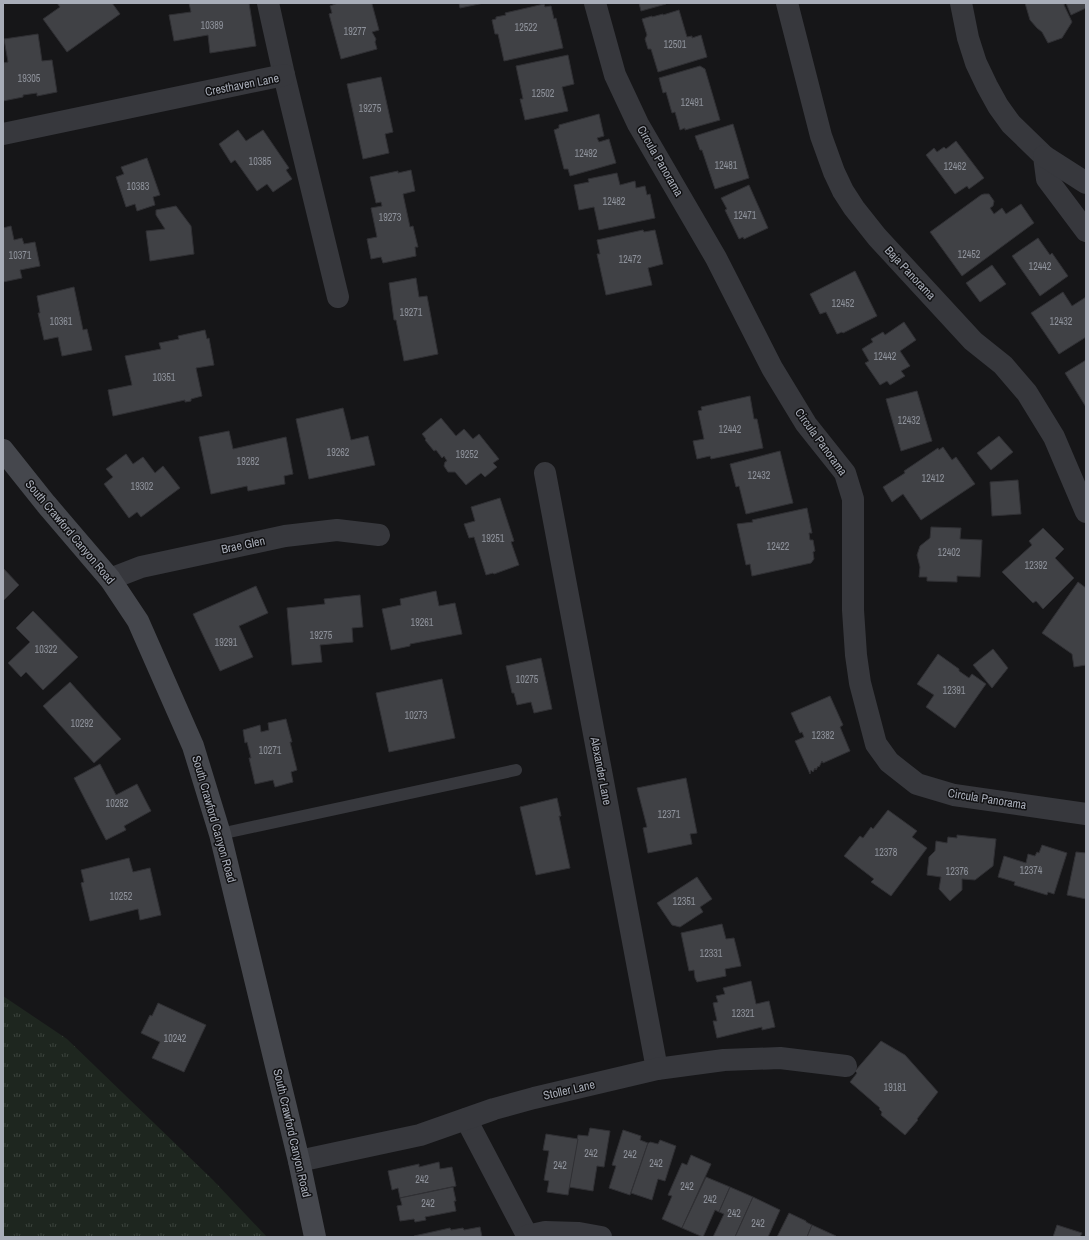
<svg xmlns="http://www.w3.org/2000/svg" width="1089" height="1240" font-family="'Archivo Narrow',sans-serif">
<defs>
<pattern id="grass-tufts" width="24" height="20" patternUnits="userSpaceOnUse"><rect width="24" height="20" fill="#1e261f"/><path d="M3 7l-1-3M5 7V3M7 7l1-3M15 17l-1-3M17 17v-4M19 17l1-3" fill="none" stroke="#3c433d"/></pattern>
</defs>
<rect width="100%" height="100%" fill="#161618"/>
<path fill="url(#grass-tufts)" d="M3,996L67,1039L213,1180L267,1237H3Z"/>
<g fill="#404145" stroke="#303034">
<path d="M57,3H112L120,14L67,52L43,19L60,7Z"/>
<path d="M189,3H249L256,46L210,53L208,35L174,41L169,15L191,12Z"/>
<path d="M338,3H373L372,4L379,30L372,32L376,39L375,42L377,49L341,59L329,14L332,13L330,6Z"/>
<path d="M459,3H484L460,8Z"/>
<path d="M639,3H665L666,4L641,11Z"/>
<path d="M1025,3H1065L1064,5L1072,22L1062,38L1048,43L1042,32L1037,28L1030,20Z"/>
<path d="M1066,3H1086V8L1071,15Z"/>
<path d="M544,4L545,7L551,6L554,19L556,18L563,48L504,61L498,34H495L492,20L496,19V17L506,15L505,13Z"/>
<path d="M679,10L687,37L692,36V38L701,35L707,57L658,72L651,49H648L645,39L647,35L642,19L652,16V17L663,14V15Z"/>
<path d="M38,34L42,61L52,60L57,92L37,96V93L23,95V97L3,101V63L8,62L4,39Z"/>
<path d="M568,55L574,84L562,87L568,111L525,120L520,99H523L516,66Z"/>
<path d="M700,66L705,69L720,120L685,130V128L680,130L675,112L672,113L666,92L663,93L659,78Z"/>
<path d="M381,77L393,132L385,134L389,153L363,159L347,84Z"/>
<path d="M599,114L604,136L597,138L599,142L609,139L616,163L570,176L568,169H564L554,130L559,128V125Z"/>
<path d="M733,124L749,178L715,189L702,150H700L695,136Z"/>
<path d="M238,130L246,141L263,130L289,168L286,170L292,179L273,192L267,184L257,191L235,160L231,163L219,144Z"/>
<path d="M956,141L984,178L969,189L967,186L955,194L926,155L934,148L937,152L944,147L946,149Z"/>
<path d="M147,158L160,195L153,197L155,205L137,211L135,204L126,207L116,177L124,174L121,167Z"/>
<path d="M411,170L415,191L403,194L410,227L413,226L418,247H415L416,256L383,263L381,257L371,259L367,239L377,237L371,208L382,206L381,202L376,203L370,177L398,171V173Z"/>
<path d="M617,173L620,185L635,181L636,188L645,186L647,195L650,194L655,218L599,230L594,207L579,210L574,185L589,182L588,179Z"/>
<path d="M749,185L768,228L744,239L743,237L739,239L725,210L727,209L721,198Z"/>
<path d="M984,194H989L994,201L993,206L990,208L994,214L1002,208L1006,214L1021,204L1034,223L962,276L930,232L981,195Z"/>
<path d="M176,206L191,226L194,254L150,261L146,231L165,229L156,215V210Z"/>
<path d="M11,226L14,240L22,238L24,244L35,242L40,266L20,270L22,278L3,282V228Z"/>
<path d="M643,230L644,232L655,230L663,264L648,268L652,285L606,295L597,254H600L597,240Z"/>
<path d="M1038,238L1050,255L1052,253L1068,276L1040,296L1012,256Z"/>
<path d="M992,265L1006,284L980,302L966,283Z"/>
<path d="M855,271L877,316L843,333L842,332L837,334L826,312L820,314L810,294Z"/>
<path d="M416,278L419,297L427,296L438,354L404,361L396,320H394L389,283Z"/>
<path d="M74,287L83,330L87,329L92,350L62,356L58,337L44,340L38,313H40L37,296Z"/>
<path d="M1063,292L1072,306L1086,297V337L1059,354L1031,313Z"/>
<path d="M904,322L916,340L900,351L910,366L901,371L905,376L890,385L887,381L880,385L865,363L869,361L862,349L873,342L871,339L883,332L885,335Z"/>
<path d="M205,330L207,339L209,338L214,365L196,368L202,396L191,399V401L185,402V400L113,416L108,390L132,385L125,356L161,349L159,343L179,339L178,336Z"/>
<path d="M1086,360V407L1065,373Z"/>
<path d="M917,391L932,441L901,451L886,399Z"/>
<path d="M750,396L754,419H757L763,448L711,459L710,456L697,459L693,441L704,439L698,411L702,410L701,407Z"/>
<path d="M343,408L351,440L368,436L375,465L309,479L296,419Z"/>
<path d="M441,418L456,436L464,429L473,439L479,434L499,459L493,463L497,467L485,477L481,473L466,485L455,472H448L444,466L445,462L447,461L444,456L442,458L436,450L434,451L425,440L426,439L422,434Z"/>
<path d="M229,431L233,449L286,437L293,474L284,476L285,484L248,491L247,486L211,494L199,437Z"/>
<path d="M999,436L1013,452L991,470L977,453Z"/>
<path d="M943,447L952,460L956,457L975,484L921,520L903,494L892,502L883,487L905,473L904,471L938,448L939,450Z"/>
<path d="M780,451L793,503L746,514L739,486L736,487L730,464Z"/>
<path d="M126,454L133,464L143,457L155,473L163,466L180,488L141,517L137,512L129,518L104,484L113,477L106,469Z"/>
<path d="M1018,480L1021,514L992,516L990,482Z"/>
<path d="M500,498L514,541L511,542L519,565L494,574L493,573L486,575L474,537L469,538L464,524L475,521L471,507Z"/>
<path d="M807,508L812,533H809L810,540H813L815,551L813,552L814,559L811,563L752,576L750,564L746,565L737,524L753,522L752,520Z"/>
<path d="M931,527L961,528L960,539L982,540L980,577L957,576V582L927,581V577H919L920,567L917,555L920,546L930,538Z"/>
<path d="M1043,528L1064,549L1055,558L1074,578L1043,609L1036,601L1033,603L1002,572L1032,545L1029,541Z"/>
<path d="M3,568L19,585L3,601Z"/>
<path d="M1078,582L1086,588V665L1074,667L1072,654L1042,633Z"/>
<path d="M256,586L268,613L239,626L253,657L220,671L193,614Z"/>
<path d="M436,591L439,606L455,603L462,634L410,644V646L391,650L382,609L401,605L400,599Z"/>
<path d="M360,595L363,627L352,628L353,642L320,645L322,662L292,665L287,608L325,604L324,599Z"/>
<path d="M33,611L78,657L43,690L26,672L21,677L8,663L30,642L16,628Z"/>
<path d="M993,649L1008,668L992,688L973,665Z"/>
<path d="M938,654L959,669V671L969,678L972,674L986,684L955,728L926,707L934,695L917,684Z"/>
<path d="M541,658L552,709L534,713L531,702L517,705L514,693H512L506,666Z"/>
<path d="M442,679L455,738L389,752L376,693Z"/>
<path d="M70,682L121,739L94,763L43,706Z"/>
<path d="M830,696L843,725L840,727L850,751L823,763L822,761L819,767L818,766L816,770L815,768L813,772L811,770L810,774L795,741L804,737L802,732L800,733L791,713Z"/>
<path d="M286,719L292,742H290L297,770L291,772L293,782L275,787L273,780L255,784L249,758H251L247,742L245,743L243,730L260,725L261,732L269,730L268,723Z"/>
<path d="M100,764L116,795L137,784L151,811L124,826L126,830L106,840L74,778Z"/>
<path d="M686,778L697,833L690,834L692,844L648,853L643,828L647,827L637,788Z"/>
<path d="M557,798L561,816H559L570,868L536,875L520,807Z"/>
<path d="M888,810L917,831L912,837L927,848L891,896L871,882L874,879L844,856L860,836L863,838L871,827L873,829Z"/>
<path d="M957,835L996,839L993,866L975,880L962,879V890L950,901L939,889L941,877L927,875L929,857L935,851L936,841L947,843L948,837L957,838Z"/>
<path d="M1042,845L1067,853L1054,894L1048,892L1047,895L1014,885L1015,882L998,877L1004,856L1026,863L1028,854L1035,856L1037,852L1039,853Z"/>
<path d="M1076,852L1086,853V899L1067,895Z"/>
<path d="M129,858L133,872L150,868L161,915L140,920L138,909L90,921L81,883L84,882L81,870Z"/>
<path d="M697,877L712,899L700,907L703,912L680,927L672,925L657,903Z"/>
<path d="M722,924L726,939L734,938L741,966L725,969L726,976L697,982L695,978L694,970L689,971L681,933Z"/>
<path d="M751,981L756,1004L769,1001L775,1027L762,1030V1027L717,1038L713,1021H717L713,1003L718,1002L716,996L725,994L723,988Z"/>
<path d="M158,1003L206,1025L184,1072L152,1058L160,1042L141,1033L150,1015L152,1016Z"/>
<path d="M881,1041L905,1055L938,1092L917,1119L918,1120L905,1135L881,1115L882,1112L879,1109L880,1108L850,1082L857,1073L855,1071Z"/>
<path d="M590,1128L610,1131L604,1167L597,1166L593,1191L569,1187L578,1135L588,1136Z"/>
<path d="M623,1130L641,1136L640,1140L648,1143L630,1195L609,1188L616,1166L612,1165Z"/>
<path d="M546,1134L578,1139L568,1195L547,1192L549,1181L544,1180L549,1151L543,1150Z"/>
<path d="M660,1140L676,1146L665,1181L658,1179L652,1200L631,1193L648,1143H649L650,1142L658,1144Z"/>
<path d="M691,1155L711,1164L682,1228L662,1219L672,1196L668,1195L682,1163L687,1165Z"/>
<path d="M439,1162L440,1169L452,1167L456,1186L400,1198L398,1188L392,1190L388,1171L419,1164V1167Z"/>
<path d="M706,1177L730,1187L719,1212L715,1210L703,1237L682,1228Z"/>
<path d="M453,1187L456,1201H454L456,1211L425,1217L426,1220L415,1222L414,1219L400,1221L397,1206L402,1205L400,1198Z"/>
<path d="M730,1187L753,1197L735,1237H713L724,1214L719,1212Z"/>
<path d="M753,1197L780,1210L768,1237H735Z"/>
<path d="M789,1213L806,1221V1222L812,1225L807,1237H777Z"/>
<path d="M812,1225L836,1236L835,1237H807Z"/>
<path d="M1057,1225L1082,1233L1080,1237H1053Z"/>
<path d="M480,1227L482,1237H414V1236L450,1228L451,1230L463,1228L464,1230Z"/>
</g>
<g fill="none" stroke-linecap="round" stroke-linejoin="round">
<path stroke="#37383d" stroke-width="12" d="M220,834L516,770"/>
<g stroke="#37383d" stroke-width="22">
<path d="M268,3L284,75L338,297"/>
<path d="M595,3L615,75L638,124L716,258L772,368L806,424L845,473L853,499V610L856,655L860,683L876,744L889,762L917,784L954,795L1086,814"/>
<path d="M787,3L821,136L834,172L843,191L854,208L877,237L973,341L1003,365L1027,393L1054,437L1086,512"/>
<path d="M961,3L968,38L976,63L987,86L998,106L1011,124L1044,156L1047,179L1086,231"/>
<path d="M3,134L284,75"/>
<path d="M1044,156L1086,183"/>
<path d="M545,473L657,1069"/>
<path d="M110,579L141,567L285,536L337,530L379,535"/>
<path d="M466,1119L528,1237"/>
<path d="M299,1161L420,1135L494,1109L534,1098L657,1069L724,1060L780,1058L846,1066"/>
<path d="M527,1236L545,1232L579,1233L601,1237"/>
</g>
<path stroke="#45474d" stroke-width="22" d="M3,450L46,504L110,579L138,621L193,746L220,834L299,1161L315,1237"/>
</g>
<g text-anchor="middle" stroke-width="3" stroke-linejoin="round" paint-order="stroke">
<g font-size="10" fill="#8e929b">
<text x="212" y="29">10389</text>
<text x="526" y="31">12522</text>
<text x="355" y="35">19277</text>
<text x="675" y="48">12501</text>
<text x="29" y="82">19305</text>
<text x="543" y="97">12502</text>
<text x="692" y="106">12491</text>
<text x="370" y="112">19275</text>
<text x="586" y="157">12492</text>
<text x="260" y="165">10385</text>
<text x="726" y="169">12481</text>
<text x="955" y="170">12462</text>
<text x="138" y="190">10383</text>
<text x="614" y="205">12482</text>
<text x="745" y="219">12471</text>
<text x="390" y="221">19273</text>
<text x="969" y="258">12452</text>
<text x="20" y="259">10371</text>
<text x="630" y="263">12472</text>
<text x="1040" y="270">12442</text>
<text x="843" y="307">12452</text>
<text x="411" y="316">19271</text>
<text x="61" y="325">10361</text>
<text x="1061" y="325">12432</text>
<text x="885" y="360">12442</text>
<text x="164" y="381">10351</text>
<text x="909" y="424">12432</text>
<text x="730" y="433">12442</text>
<text x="338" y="456">19262</text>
<text x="467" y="458">19252</text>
<text x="248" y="465">19282</text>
<text x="759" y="479">12432</text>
<text x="933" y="482">12412</text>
<text x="142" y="490">19302</text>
<text x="493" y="542">19251</text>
<text x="778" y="550">12422</text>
<text x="949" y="556">12402</text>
<text x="1036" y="569">12392</text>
<text x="422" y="626">19261</text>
<text x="321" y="639">19275</text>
<text x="226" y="646">19291</text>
<text x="46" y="653">10322</text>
<text x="527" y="683">10275</text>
<text x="954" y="694">12391</text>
<text x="416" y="719">10273</text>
<text x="82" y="727">10292</text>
<text x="823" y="739">12382</text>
<text x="270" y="754">10271</text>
<text x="117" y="807">10282</text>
<text x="669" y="818">12371</text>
<text x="886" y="856">12378</text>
<text x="1031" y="874">12374</text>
<text x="957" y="875">12376</text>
<text x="121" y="900">10252</text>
<text x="684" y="905">12351</text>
<text x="711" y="957">12331</text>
<text x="743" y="1017">12321</text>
<text x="175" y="1042">10242</text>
<text x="895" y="1091">19181</text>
<text x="591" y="1157">242</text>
<text x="630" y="1158">242</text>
<text x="656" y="1167">242</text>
<text x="560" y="1169">242</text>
<text x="422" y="1183">242</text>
<text x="687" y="1190">242</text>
<text x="710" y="1203">242</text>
<text x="428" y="1207">242</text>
<text x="734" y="1217">242</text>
<text x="758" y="1227">242</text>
</g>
<g font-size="12" fill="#a8adb8" stroke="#111113">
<text transform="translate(242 85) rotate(-11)" y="4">Cresthaven Lane</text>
<text transform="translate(660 161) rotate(60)" y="4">Circula Panorama</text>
<text transform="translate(910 273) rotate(47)" y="4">Baja Panorama</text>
<text transform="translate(821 442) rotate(54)" y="4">Circula Panorama</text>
<text transform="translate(70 532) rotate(50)" y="4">South Crawford Canyon Road</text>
<text transform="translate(243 545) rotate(-12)" y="4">Brae Glen</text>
<text transform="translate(601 771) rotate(79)" y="4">Alexander Lane</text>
<text transform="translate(987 799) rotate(9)" y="4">Circula Panorama</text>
<text transform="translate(214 819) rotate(74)" y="4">South Crawford Canyon Road</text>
<text transform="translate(569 1090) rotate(-13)" y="4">Stoller Lane</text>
<text transform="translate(292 1133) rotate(77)" y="4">South Crawford Canyon Road</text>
</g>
</g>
<rect width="1089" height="1240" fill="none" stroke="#a8adb8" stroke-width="8"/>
</svg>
